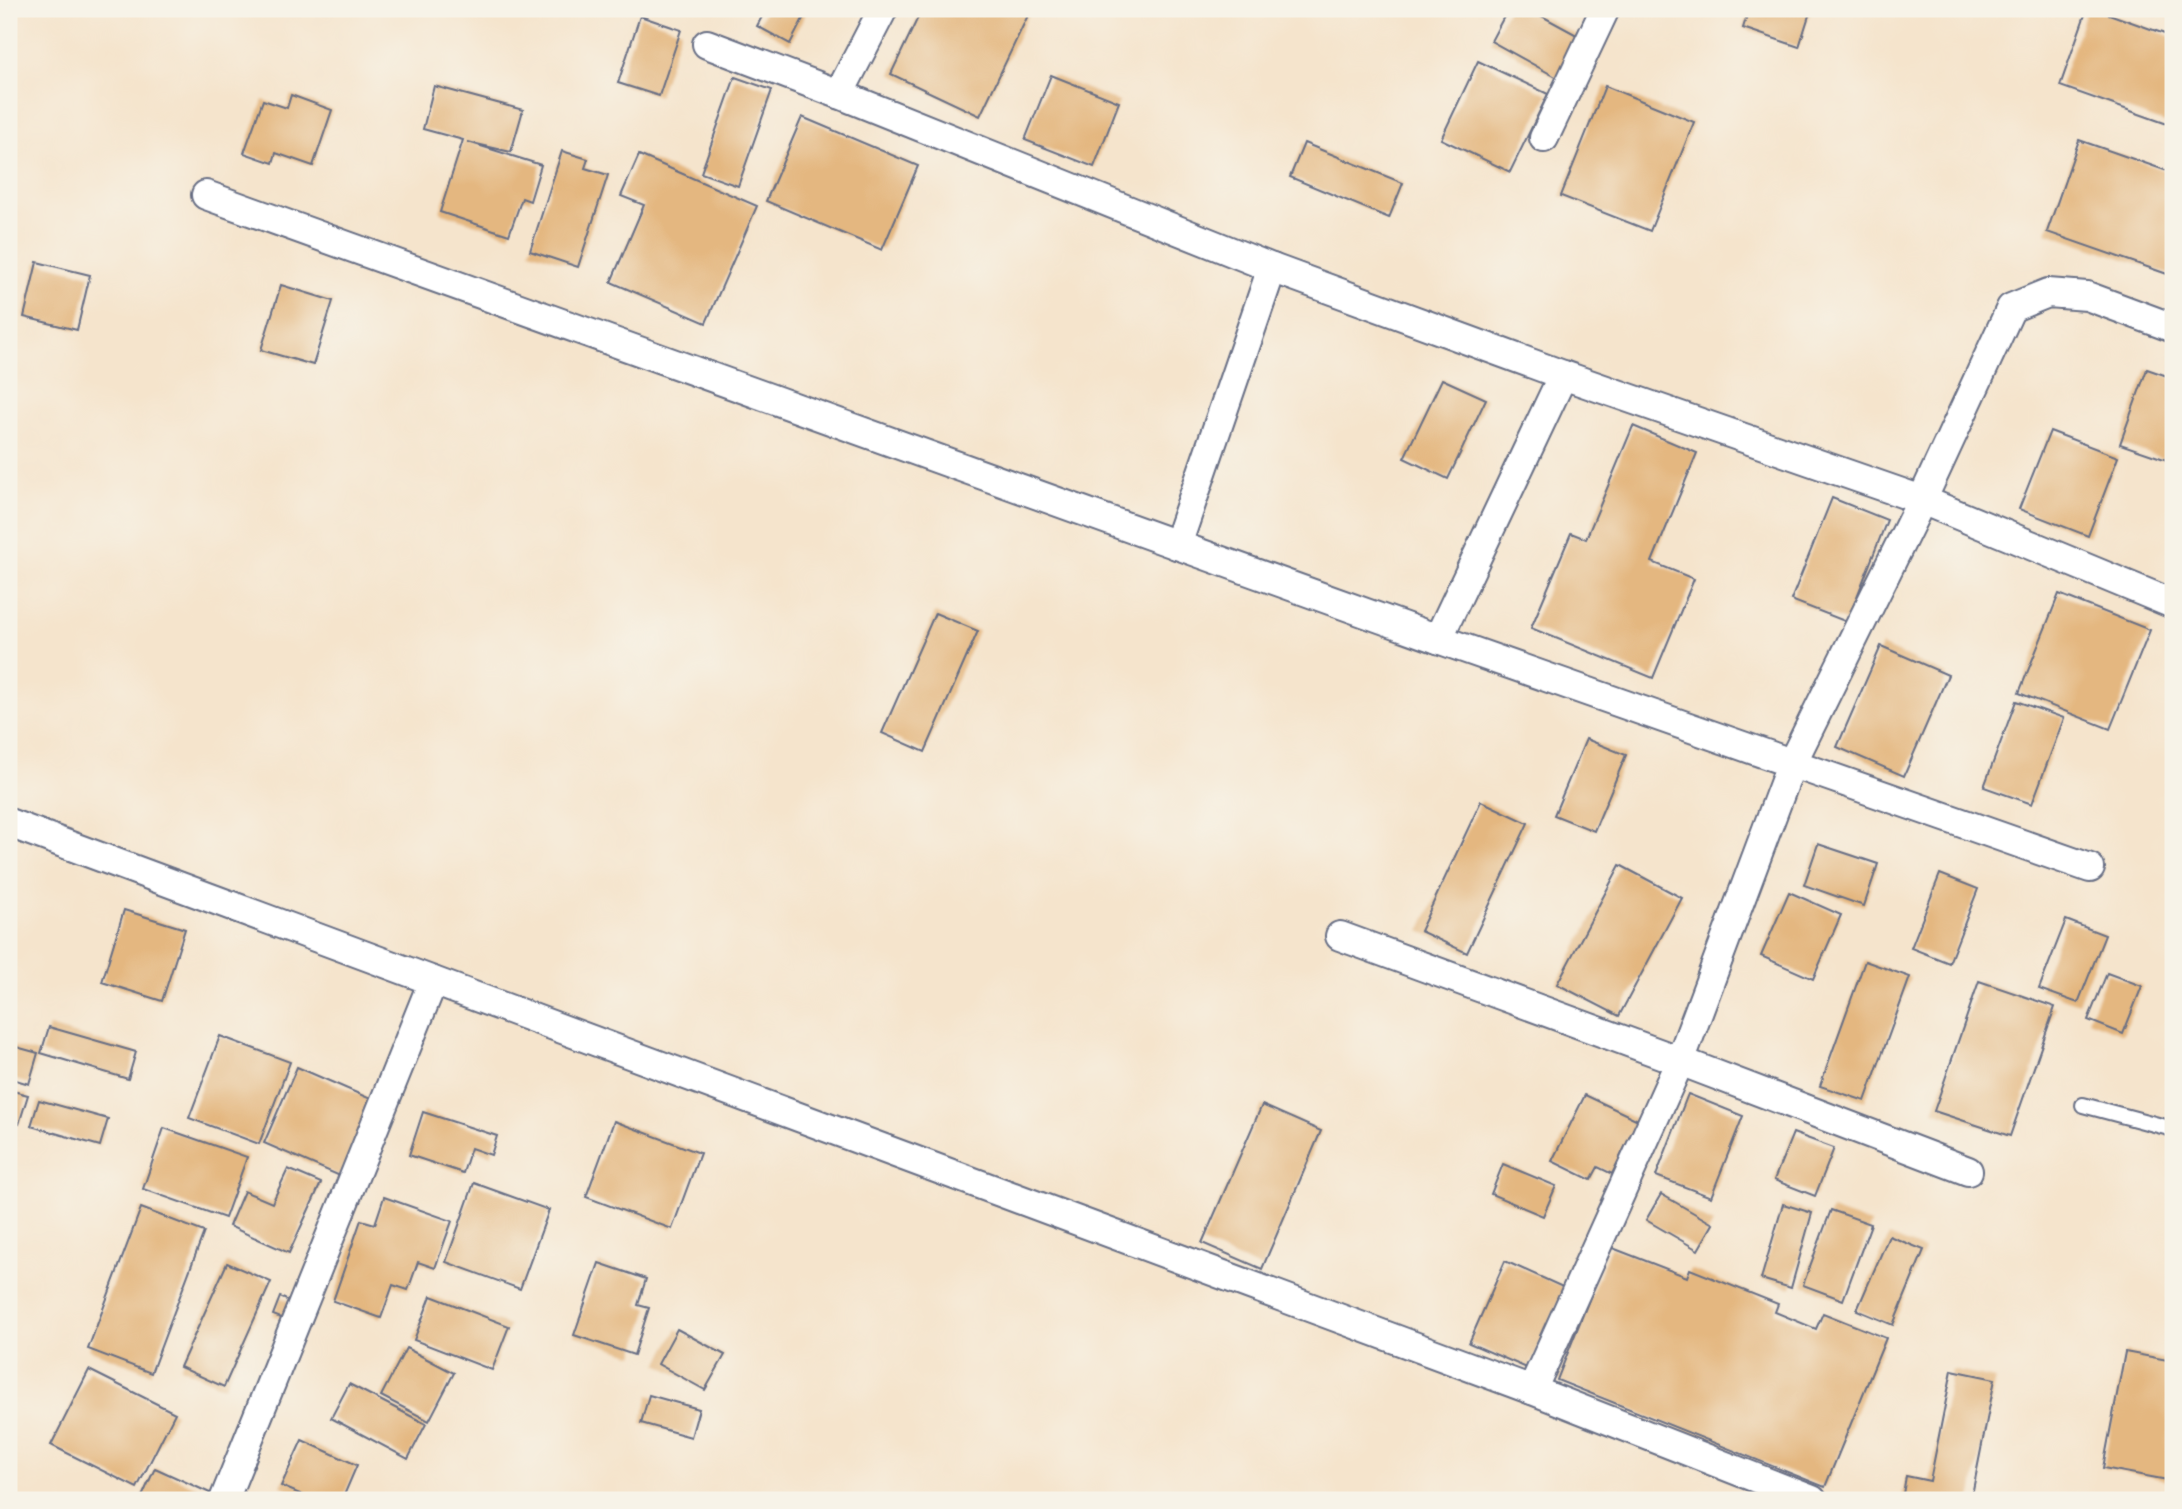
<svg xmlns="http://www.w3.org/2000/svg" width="2182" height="1509" font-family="'Gentium Book Plus',serif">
<rect width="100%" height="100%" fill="#f7f3e8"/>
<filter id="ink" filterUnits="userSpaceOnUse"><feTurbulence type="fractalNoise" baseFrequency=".0143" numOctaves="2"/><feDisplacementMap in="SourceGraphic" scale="14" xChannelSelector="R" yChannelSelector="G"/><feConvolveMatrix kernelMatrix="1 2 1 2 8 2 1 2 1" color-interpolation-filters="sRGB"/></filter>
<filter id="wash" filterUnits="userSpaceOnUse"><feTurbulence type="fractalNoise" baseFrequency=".00686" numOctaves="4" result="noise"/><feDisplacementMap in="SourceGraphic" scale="28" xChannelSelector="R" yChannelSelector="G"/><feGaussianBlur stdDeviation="1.57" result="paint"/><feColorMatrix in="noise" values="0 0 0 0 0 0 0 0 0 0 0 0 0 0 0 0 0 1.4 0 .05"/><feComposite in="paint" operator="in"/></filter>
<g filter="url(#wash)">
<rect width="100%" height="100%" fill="#f5e4cc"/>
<g id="blocks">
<g fill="#e4b780">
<path d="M766,9H808L790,44L757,26Z"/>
<path d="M922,9H1031L980,116L891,74Z"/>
<path d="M1508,9H1529L1586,40L1563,81L1491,41Z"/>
<path d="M1749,9H1811L1799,47L1743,28Z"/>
<path d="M2087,9H2095L2173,37V126L2060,86Z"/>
<path d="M640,16L681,30L659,96L618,83Z"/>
<path d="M1478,61L1548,94L1510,172L1441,139Z"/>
<path d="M1051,75L1119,102L1094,167L1025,140Z"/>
<path d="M735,77L772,90L738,186L701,173Z"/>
<path d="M434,86L523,110L511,152L468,142L541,165L530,201L522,198L509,235L440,212L463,140L423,129Z"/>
<path d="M1605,86L1694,122L1650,231L1561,196Z"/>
<path d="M291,95L332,110L313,166L276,153L273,163L244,153L263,100L287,108Z"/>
<path d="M802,117L918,166L882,250L766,201Z"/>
<path d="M2079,140L2173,173V276L2047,232Z"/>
<path d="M1304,143L1403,183L1389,218L1290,177Z"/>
<path d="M562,151L588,159L585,168L608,175L578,267L530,251Z"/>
<path d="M639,155L757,206L706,323L611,282L644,205L621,196Z"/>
<path d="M37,262L90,275L77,330L24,317Z"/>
<path d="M281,285L333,301L313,365L261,350Z"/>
<path d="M2147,369L2173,378V462L2120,444Z"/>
<path d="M1442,379L1486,399L1448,479L1404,458Z"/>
<path d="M1633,426L1697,453L1652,562L1694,579L1653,678L1531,628L1571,533L1586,539Z"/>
<path d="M2050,431L2118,457L2088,536L2019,509Z"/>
<path d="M1832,498L1887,520L1847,622L1791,600Z"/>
<path d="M2059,594L2150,630L2110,729L2019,693Z"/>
<path d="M935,613L978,631L925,752L882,733Z"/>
<path d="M1881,646L1948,675L1904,776L1837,747Z"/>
<path d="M2016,701L2064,718L2032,804L1984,787Z"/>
<path d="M1586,739L1626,755L1594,831L1554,815Z"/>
<path d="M1481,801L1528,823L1467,953L1420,931Z"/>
<path d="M1818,844L1878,864L1864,906L1804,885Z"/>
<path d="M1620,865L1682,898L1619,1016L1557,984Z"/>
<path d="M1940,874L1978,889L1949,963L1911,948Z"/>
<path d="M1789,892L1841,915L1813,979L1761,956Z"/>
<path d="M124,910L185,929L162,1001L102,982Z"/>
<path d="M2066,920L2105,935L2078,1003L2039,989Z"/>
<path d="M1865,961L1910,977L1865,1101L1820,1086Z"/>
<path d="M2107,973L2142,986L2123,1034L2088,1020Z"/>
<path d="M1979,981L2055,1007L2010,1136L1934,1111Z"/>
<path d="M49,1027L136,1052L128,1079L41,1053Z"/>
<path d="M220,1036L290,1062L259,1144L189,1118Z"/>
<path d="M9,1045L38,1053L29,1084L9,1078Z"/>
<path d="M297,1067L373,1100L340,1176L264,1143Z"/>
<path d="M9,1090L28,1095L19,1124L9,1121Z"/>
<path d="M1688,1094L1743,1116L1711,1197L1656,1176Z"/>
<path d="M1585,1095L1638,1120L1612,1174L1598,1167L1591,1180L1552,1161Z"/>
<path d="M39,1100L108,1119L100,1146L31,1126Z"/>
<path d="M1262,1105L1321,1131L1262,1269L1202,1243Z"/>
<path d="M423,1112L497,1136L491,1155L471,1148L463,1173L409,1155Z"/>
<path d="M614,1121L700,1153L672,1229L586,1197Z"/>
<path d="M164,1128L247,1157L225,1218L143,1189Z"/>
<path d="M1793,1133L1834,1148L1815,1196L1774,1180Z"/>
<path d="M1503,1164L1556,1186L1543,1216L1491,1194Z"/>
<path d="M288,1169L321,1183L289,1253L229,1226L244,1191L272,1203Z"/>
<path d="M474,1183L549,1210L520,1289L446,1262Z"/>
<path d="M1661,1194L1713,1224L1698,1250L1646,1220Z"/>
<path d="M384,1197L452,1221L435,1268L418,1262L408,1290L393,1285L381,1318L333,1301L361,1220L375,1224Z"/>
<path d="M1783,1204L1812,1213L1791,1288L1761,1279Z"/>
<path d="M141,1208L204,1232L151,1373L88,1349Z"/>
<path d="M1831,1210L1871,1224L1843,1300L1803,1285Z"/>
<path d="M1889,1236L1924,1250L1893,1325L1857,1310Z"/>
<path d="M1610,1247L1687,1277L1690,1269L1778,1304L1775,1312L1816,1329L1823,1313L1886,1338L1825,1487L1557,1380Z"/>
<path d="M1505,1261L1565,1288L1529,1369L1469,1343Z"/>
<path d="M227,1263L271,1282L224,1387L180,1367Z"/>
<path d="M599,1263L646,1279L638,1305L649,1308L634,1355L574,1335Z"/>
<path d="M431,1296L509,1326L492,1370L414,1340Z"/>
<path d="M280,1297L300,1306L294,1323L273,1315Z"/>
<path d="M677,1329L725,1355L705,1390L658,1364Z"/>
<path d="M406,1348L454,1373L429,1421L381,1396Z"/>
<path d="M2125,1352L2173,1361V1481L2103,1468Z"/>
<path d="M89,1370L175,1413L137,1488L51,1445Z"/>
<path d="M1952,1370L1995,1379L1971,1500H1902L1906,1476L1930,1481Z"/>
<path d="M349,1384L426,1424L408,1459L331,1418Z"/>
<path d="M649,1395L699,1409L691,1437L641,1423Z"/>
<path d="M302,1440L357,1465L342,1500H314L281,1486Z"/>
<path d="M155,1468L210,1493L206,1500L141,1499Z"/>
</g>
</g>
</g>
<g filter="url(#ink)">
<use href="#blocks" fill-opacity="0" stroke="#676e84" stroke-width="2"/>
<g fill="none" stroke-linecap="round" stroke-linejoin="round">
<g stroke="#676e84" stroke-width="18">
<path id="lane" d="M2083,1105L2173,1129"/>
</g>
<g stroke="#676e84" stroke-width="32">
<g id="street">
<path d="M707,44L839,94L1272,268L1563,375L1922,500L2173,604"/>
<path d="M839,94L883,9"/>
<path d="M1544,138L1605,9"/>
<path d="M206,195L1438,639L2090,868"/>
<path d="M1177,545L1272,268"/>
<path d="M1438,639L1563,375"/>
<path d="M9,823L1532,1390L1812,1500"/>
<path d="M1340,936L1680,1061L1968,1171"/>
<path d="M1532,1390L1680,1061L1791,765L1922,500L2011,308L2048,293L2087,296L2173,328"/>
<path d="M224,1500L433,981"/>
</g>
</g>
<use href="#lane" stroke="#fff" stroke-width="14"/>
<use href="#street" stroke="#fff" stroke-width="28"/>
</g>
</g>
<rect width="2182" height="1509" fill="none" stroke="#f7f3e8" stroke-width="35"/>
</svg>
